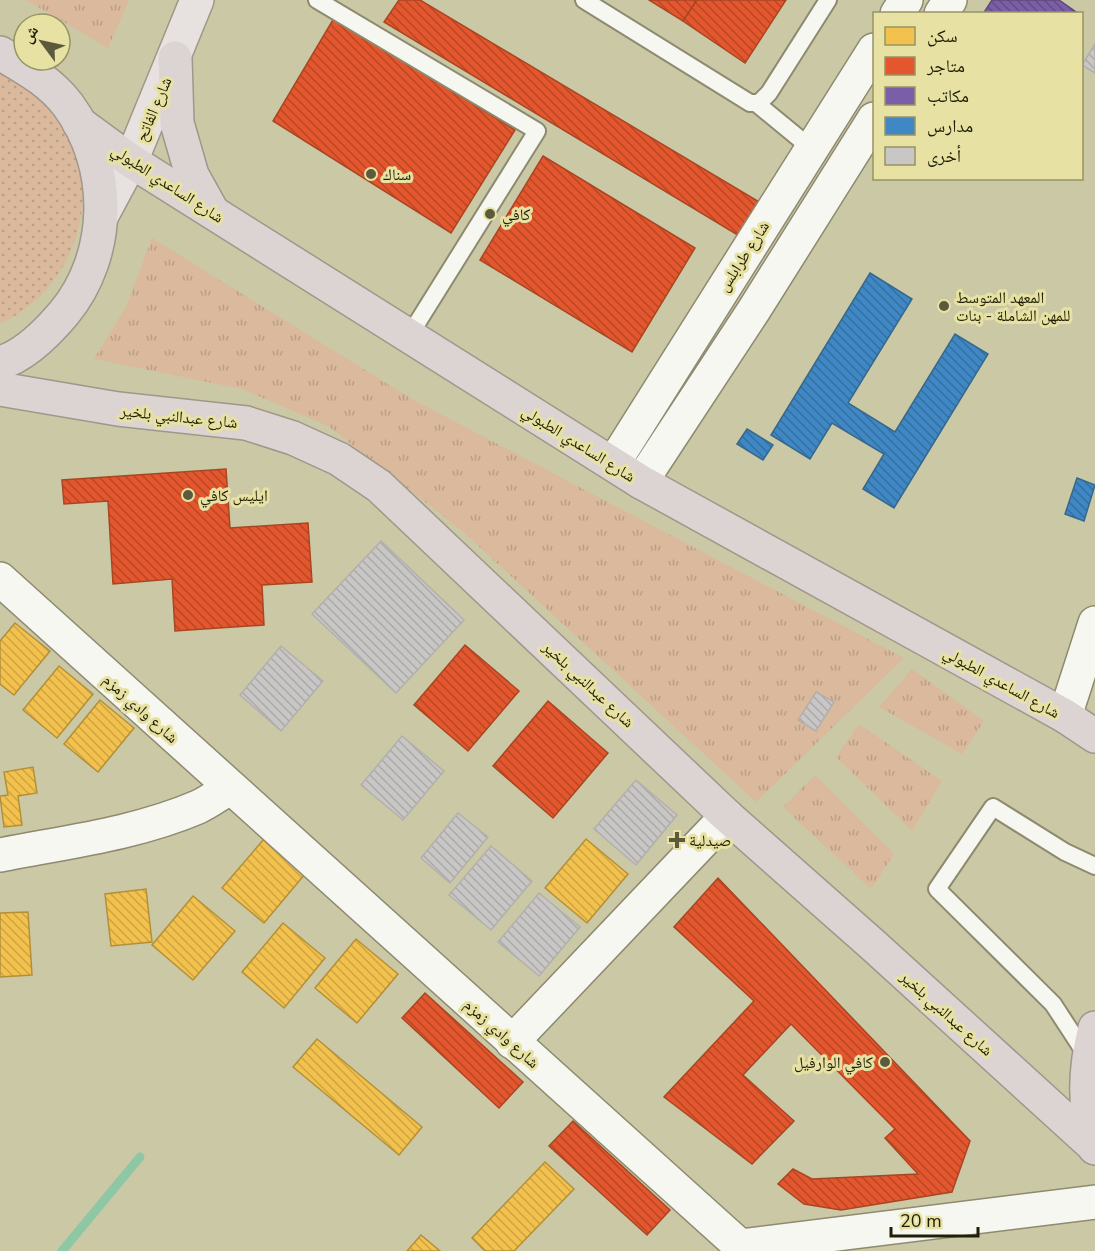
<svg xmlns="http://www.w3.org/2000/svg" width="1095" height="1251" font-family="'Nunito Sans','Noto Naskh Arabic',sans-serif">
<defs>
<pattern id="grass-tufts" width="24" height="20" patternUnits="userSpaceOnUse" patternTransform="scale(1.5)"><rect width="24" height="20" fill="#dab99c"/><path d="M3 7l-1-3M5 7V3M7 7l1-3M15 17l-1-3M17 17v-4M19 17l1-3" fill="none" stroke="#bb9f85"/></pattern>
<pattern id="garden-dots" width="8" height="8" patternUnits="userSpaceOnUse" patternTransform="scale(1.5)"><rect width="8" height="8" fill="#dab99c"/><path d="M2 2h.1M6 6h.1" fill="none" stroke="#bb9f85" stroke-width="1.8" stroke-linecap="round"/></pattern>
<pattern id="homes-back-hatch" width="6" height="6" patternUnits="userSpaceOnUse" patternTransform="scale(1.5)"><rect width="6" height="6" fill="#f2c14e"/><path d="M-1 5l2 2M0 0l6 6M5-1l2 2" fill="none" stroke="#cfa543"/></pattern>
<pattern id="shops-back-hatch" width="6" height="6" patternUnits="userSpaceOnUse" patternTransform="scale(1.5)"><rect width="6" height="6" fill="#e4572e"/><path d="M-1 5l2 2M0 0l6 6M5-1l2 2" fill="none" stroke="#b84725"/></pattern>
<pattern id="offices-back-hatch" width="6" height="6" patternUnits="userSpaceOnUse" patternTransform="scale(1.5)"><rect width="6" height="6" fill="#7b5ea7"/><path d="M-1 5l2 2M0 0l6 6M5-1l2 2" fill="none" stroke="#644d86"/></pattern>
<pattern id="schools-back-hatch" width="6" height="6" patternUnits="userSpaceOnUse" patternTransform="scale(1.5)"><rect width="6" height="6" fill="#3f88c5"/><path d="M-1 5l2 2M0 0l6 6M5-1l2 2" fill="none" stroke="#346f9e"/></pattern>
<pattern id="building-back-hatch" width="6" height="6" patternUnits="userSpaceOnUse" patternTransform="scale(1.5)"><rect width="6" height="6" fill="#c8c7c5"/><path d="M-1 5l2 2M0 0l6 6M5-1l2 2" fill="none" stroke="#acaaa8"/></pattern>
</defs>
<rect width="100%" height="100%" fill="#cbc8a6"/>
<g fill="url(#grass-tufts)">
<path d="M26,0H129L108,48Z"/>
<path d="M152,238L412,399L904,658L756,802L461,530L328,426L242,389L94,359L127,305Z"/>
<path d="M912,669L984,721L962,754L879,707Z"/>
<path d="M859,724L942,781L912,831L836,757Z"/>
<path d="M815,775L894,854L871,889L783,807Z"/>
</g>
<path fill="url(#garden-dots)" d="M0,71C22,84 42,96 57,117C109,189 77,288 0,324Z"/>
<g fill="url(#homes-back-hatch)" stroke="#b39038" stroke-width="1.5">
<path d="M15,623L50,651L14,695L0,684V641Z"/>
<path d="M59,666L93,694L57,738L23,710Z"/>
<path d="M100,700L134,728L98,772L64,744Z"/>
<path d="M33,767L37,793L18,796L22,825L4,827L0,796L8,795L4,772Z"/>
<path d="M264,839L305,874L264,923L222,888Z"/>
<path d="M586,839L628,874L587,923L545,888Z"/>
<path d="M146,889L152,942L111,946L105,894Z"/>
<path d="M193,896L235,931L193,980L152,945Z"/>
<path d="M28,912L32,975L0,977V913Z"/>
<path d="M283,923L325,958L284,1008L242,972Z"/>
<path d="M356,939L398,974L357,1023L315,988Z"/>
<path d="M317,1039L422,1127L399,1155L293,1067Z"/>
<path d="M545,1162L574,1189L514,1251H485L472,1238Z"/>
<path d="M421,1235L440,1251H407Z"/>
</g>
<g fill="url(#shops-back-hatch)" stroke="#a94622" stroke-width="1.5">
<path d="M399,0H420L761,203L741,237L384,22Z"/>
<path d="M649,0H697L683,21Z"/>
<path d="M697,0H786L745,63L683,21Z"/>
<path d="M334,18L515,130L451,233L273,121Z"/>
<path d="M543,156L695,248L632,352L480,260Z"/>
<path d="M226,469L230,528L308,523L312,582L262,585L264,625L175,631L172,579L113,584L108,501L64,504L62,480Z"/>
<path d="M465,645L519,691L468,751L414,705Z"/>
<path d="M548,701L608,753L553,818L493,766Z"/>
<path d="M718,878L970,1141L952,1192L841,1210L804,1204L778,1184L793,1169L812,1179L918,1174L885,1138L895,1129L791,1024L743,1075L794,1121L752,1164L664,1097L754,1001L674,927Z"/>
<path d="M425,993L523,1082L499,1108L402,1018Z"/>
<path d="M573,1121L670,1210L647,1235L549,1146Z"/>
</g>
<path fill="url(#offices-back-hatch)" stroke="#604b76" stroke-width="1.5" d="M992,0H1059L1079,14H983Z"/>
<g fill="url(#schools-back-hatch)" stroke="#36688b" stroke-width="1.5">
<path d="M870,273L912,299L848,403L895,432L955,334L988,354L894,508L863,489L884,454L832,423L810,459L771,435Z"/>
<path d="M747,429L773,445L763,460L737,444Z"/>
<path d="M1077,478L1095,485L1084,521L1065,514Z"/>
</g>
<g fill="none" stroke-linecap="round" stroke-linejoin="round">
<path stroke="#8dc7a3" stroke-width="9" d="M62,1251L140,1157"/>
</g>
<g fill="url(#building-back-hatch)" stroke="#b2b0ac" stroke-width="1.5">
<path d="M1095,44V73L1082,65Z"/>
<path d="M381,541L464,620L396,693L312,614Z"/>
<path d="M281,646L323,681L281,731L240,695Z"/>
<path d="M816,692L834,702L816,731L798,720Z"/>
<path d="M402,736L444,771L403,820L361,785Z"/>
<path d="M636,780L677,815L636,865L594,829Z"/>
<path d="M458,813L488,837L450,883L421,858Z"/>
<path d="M491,846L532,881L491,930L449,895Z"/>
<path d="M539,893L580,927L539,976L498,942Z"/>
</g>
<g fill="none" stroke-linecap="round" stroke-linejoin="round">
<g stroke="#8d8a70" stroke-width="20">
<g id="lane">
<path d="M317,0L537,131L409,336"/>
<path d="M584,0L750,103H759L769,93L828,0"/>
<path d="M756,103L812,149"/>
<path d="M1087,1056L1053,1004L937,889L993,807L1065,852L1095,866"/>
</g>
</g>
<g stroke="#8d8a70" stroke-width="36">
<g id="street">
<path d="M1065,716L1095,623"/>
<path d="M0,855C66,842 135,834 198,807C209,802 219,794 230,788"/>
<path d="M512,1042L727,816"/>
</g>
</g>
<g stroke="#8d8a70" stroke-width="36">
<g id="secondary">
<path d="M897,14L906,0"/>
<path d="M941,14L950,0"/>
<path d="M613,464L874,50"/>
<path d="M641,482L754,310L874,119"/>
<path d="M0,579L740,1246L1095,1202"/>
</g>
</g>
<g stroke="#a0968a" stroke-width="36">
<path id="primary" d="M102,215L131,161L197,0"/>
</g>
<g stroke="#a0968a" stroke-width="36">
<g id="highway">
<path d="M0,53C25,68 50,81 68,105C113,166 112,255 64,313C48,332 24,356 0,363"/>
<path d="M175,58L177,123L192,175L212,211"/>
<path d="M79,123L131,161L641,482L1065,716L1095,736"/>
<path d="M0,389L118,409L246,423L293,438L339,459L379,486L727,816L873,945L1095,1147"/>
<path d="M1095,1028C1084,1071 1084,1106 1095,1148"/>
</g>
</g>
<use href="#lane" stroke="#f7f7f2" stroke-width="16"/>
<use href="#street" stroke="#f7f7f2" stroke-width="33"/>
<use href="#secondary" stroke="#f7f7f2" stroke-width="33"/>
<use href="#primary" stroke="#e7e2df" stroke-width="33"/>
<use href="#highway" stroke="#dcd3d3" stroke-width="33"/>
</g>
<g fill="#5c5a3d" stroke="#e7e2a3" stroke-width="2">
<circle cx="371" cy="174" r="6"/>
<circle cx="490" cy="214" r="6"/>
<circle cx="944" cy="306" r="6"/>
<circle cx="188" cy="495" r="6"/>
<path d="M674 831h6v6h6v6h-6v6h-6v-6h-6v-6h6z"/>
<circle cx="885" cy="1062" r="6"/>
</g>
<g text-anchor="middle" stroke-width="6" stroke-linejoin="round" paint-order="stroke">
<g font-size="16" fill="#201e05" stroke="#e7e2a3">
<text transform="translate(153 109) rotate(-67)" y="6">شارع الفاتح</text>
<text transform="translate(168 183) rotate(33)" y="6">شارع الساعدي الطبولي</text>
<text transform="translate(743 256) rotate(-57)" y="6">شارع طرابلس</text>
<text transform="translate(179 416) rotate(6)" y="6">شارع عبدالنبي بلخير</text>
<text transform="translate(579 443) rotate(32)" y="6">شارع الساعدي الطبولي</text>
<text transform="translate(1002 682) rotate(29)" y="6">شارع الساعدي الطبولي</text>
<text transform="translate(589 684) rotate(43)" y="6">شارع عبدالنبي بلخير</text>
<text transform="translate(141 708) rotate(42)" y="6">شارع وادي زمزم</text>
<text transform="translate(947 1013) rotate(42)" y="6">شارع عبدالنبي بلخير</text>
<text transform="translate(502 1033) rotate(42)" y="6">شارع وادي زمزم</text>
</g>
<g font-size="16" fill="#201e05" stroke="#e7e2a3" text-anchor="start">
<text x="383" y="180">سناك</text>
<text x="502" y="220">كافي</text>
<text x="956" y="303">المعهد المتوسط<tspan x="956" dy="18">للمهن الشاملة - بنات</tspan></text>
<text x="200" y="501">ايليس كافي</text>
<text x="689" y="846">صيدلية</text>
<text x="873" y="1068" text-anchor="end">كافي الوارفيل</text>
</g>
</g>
<rect x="873" y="12" width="210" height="168" fill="#e7e2a3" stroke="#979464" stroke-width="1.5"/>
<rect x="885" y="27" width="30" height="18" fill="#f2c14e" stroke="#979464" stroke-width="1.5"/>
<text x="927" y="42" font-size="18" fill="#201e05">سكن</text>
<rect x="885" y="57" width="30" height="18" fill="#e4572e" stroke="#979464" stroke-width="1.5"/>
<text x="927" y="72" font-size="18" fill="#201e05">متاجر</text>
<rect x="885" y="87" width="30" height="18" fill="#7b5ea7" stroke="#979464" stroke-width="1.5"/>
<text x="927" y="102" font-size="18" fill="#201e05">مكاتب</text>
<rect x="885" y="117" width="30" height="18" fill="#3f88c5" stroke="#979464" stroke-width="1.5"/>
<text x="927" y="132" font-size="18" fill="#201e05">مدارس</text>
<rect x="885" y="147" width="30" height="18" fill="#c8c7c5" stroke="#979464" stroke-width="1.5"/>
<text x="927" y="162" font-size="18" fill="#201e05">أخرى</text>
<g transform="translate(42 42) rotate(303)"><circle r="28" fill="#e7e2a3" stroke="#979464" stroke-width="1.5"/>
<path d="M0-4.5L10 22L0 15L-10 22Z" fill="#5c5a3d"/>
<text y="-9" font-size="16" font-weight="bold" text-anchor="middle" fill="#201e05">ش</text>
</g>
<path d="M891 1227v9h87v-9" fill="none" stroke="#201e05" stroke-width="3"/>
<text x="900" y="1227" font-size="18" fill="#201e05" stroke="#e7e2a3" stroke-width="4.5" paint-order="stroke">20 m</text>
</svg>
